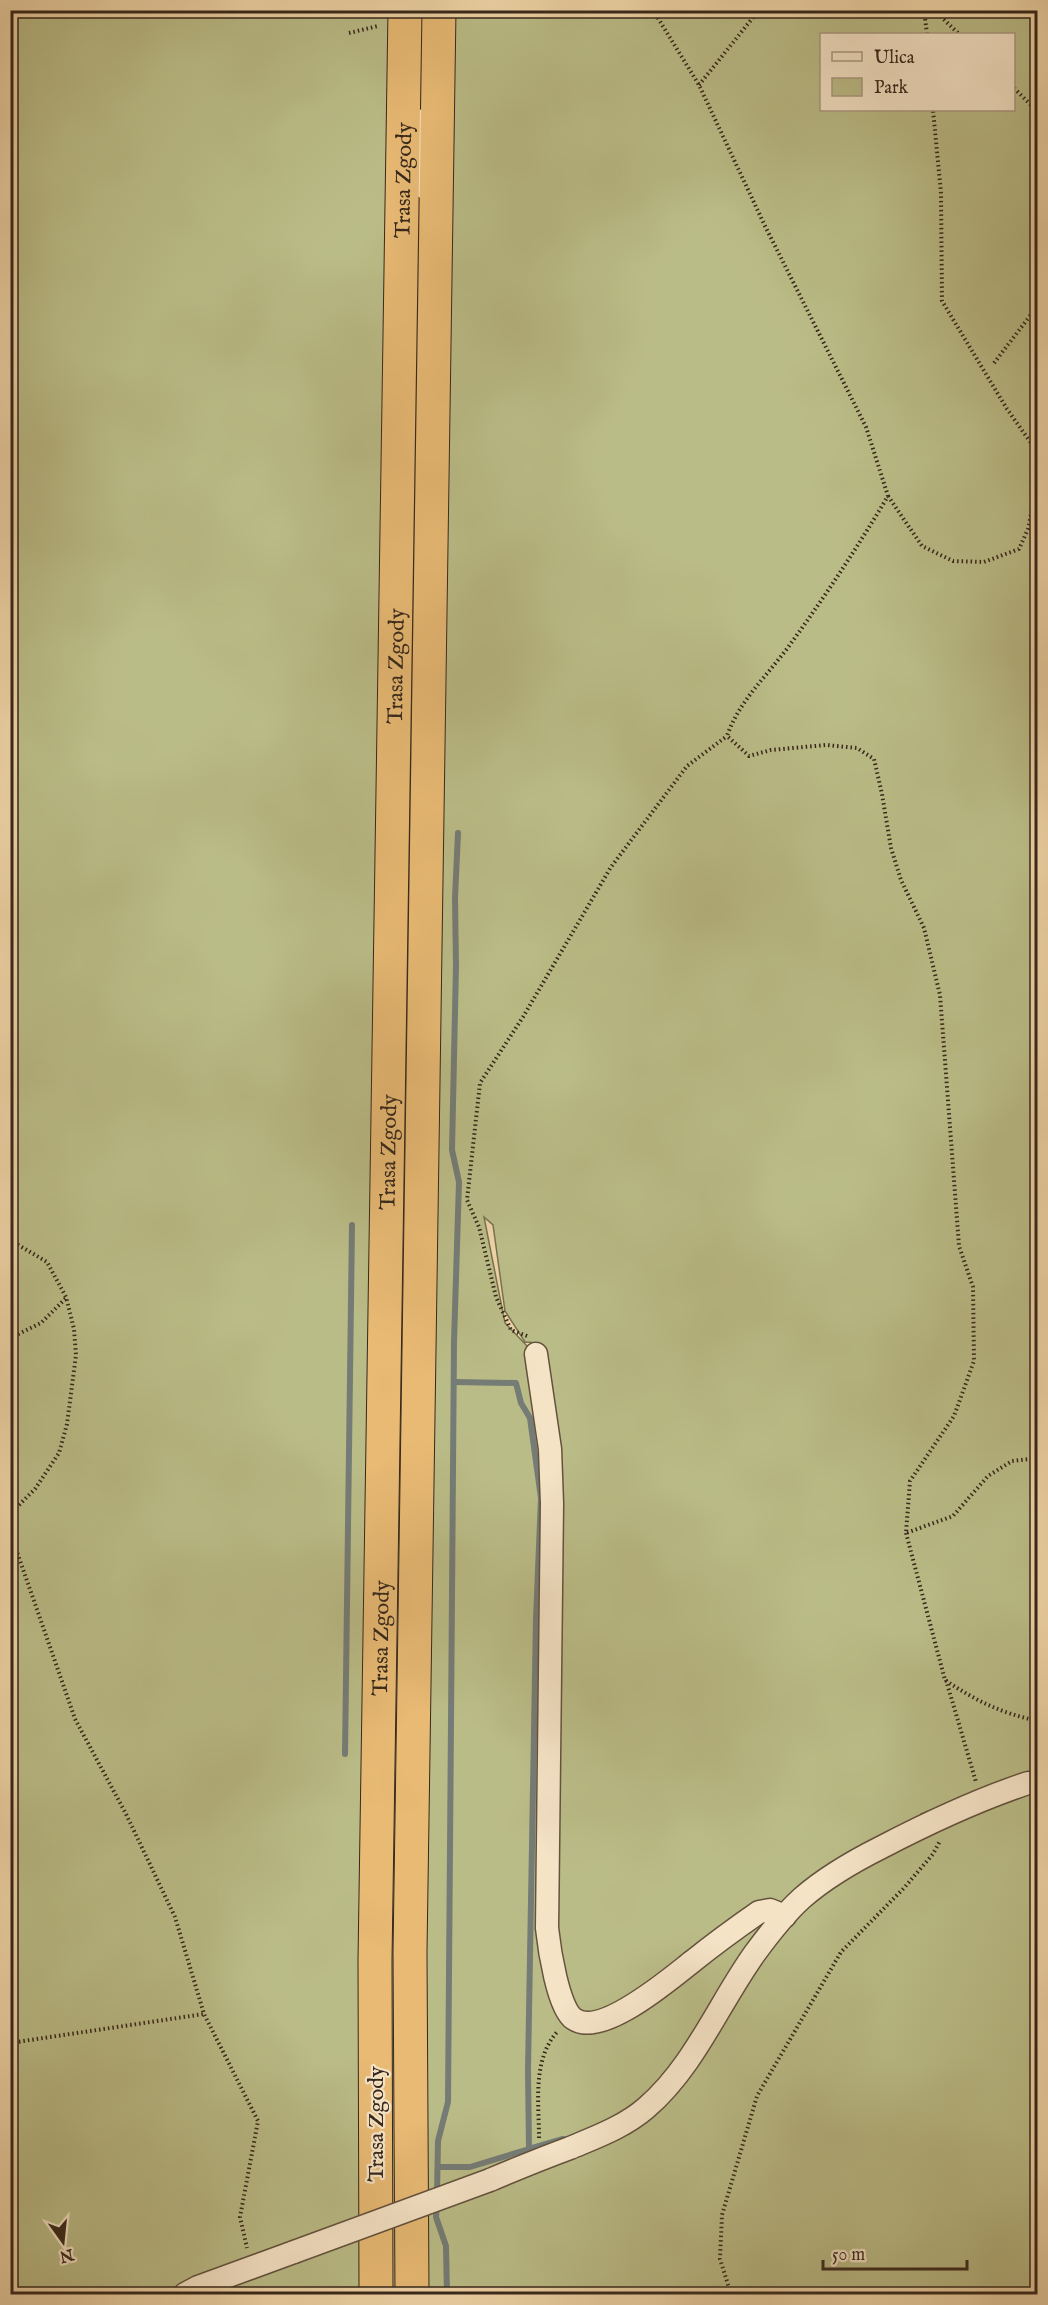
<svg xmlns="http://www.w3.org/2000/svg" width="1048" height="2305" font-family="'IM FELL English',serif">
<rect width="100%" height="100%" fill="#efd4a7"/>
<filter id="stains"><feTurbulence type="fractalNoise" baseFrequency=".00333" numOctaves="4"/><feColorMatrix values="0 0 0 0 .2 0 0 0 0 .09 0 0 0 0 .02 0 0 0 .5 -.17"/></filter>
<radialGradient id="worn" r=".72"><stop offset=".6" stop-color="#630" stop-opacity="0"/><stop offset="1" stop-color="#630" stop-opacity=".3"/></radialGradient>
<path fill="#babc87" stroke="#787251" stroke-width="1.5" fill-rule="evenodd" d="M11,11H1037V1769L921,1814L926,1824L988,1801L1037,1789V2294H11ZM822,34H1014V110H822ZM484,1217L493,1225L505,1311L525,1342L540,1343L527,1346L505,1323Z"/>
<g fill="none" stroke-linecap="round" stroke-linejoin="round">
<g stroke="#757c76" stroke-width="6">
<path d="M345,1754L352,1225"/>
<path d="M529,2149L563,2139"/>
<path d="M438,2167H470L529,2149L528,2070L536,1619L541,1498L530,1418L521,1403L516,1383L454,1382"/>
<path d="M437,2194L438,2141L448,2102L454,1342L459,1182L452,1150L456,966L455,898L458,833"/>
<path d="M437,2204L436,2217L446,2246L447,2294"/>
</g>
<g stroke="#64523e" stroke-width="25">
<g id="minor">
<path d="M415,119L425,188"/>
<path d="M536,1354L550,1449L552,1504L547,1928C549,1947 558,2009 574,2019C602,2038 671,1978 693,1961C714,1944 736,1928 759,1912L770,1910L785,1916"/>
<path d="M490,2180C516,2169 543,2158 570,2148C596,2137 624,2127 646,2108C694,2067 719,2003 755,1953C769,1934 784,1914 802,1898C826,1877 854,1861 882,1847C930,1822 977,1800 1028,1783"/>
<path d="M185,2294L198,2287L294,2252"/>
</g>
</g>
<g stroke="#36271b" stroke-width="35">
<g id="highway">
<path id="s1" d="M376,2294L375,1960L405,10"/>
<path d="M412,2294L410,1953L439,10"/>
</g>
</g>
<g stroke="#36271b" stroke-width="4" stroke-dasharray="1.5 3" stroke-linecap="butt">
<path d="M653,10L699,85L765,226L866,427L888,496C857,548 824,598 789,646C767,676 739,701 727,736L749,756L771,750L826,745L857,748L874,759L882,794L891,848L901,880L924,928L940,995L959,1246L973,1287L974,1361L954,1416L910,1481L906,1533L953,1516L988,1476L1012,1461L1038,1458"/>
<path d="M924,10L927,34"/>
<path d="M934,10L959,34"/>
<path d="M349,33L378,26"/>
<path d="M699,85L759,10"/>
<path d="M1014,88L1038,112"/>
<path d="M994,363L1033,312L1038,311"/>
<path d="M888,496L922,546L953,561L984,562L1019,549L1028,529L1037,485L1036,450L1007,409L942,301L941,193L933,110"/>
<path d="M10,1240L47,1262L66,1297L74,1329L76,1355L67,1424L59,1453L35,1489L10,1514"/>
<path d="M527,1336L511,1330L496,1297L479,1227L467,1200L480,1083L523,1017L611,867L687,766L727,736"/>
<path d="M10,1338L41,1323L66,1298"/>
<path d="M10,1532L75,1719L126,1814L175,1917L204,2014L258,2121L240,2217L247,2248"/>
<path d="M906,1533L945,1680C976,1701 1001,1713 1038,1721"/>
<path d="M946,1680L976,1782"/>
<path d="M10,2043L204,2014"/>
<path d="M539,2138C539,2102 532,2059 558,2031"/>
<path d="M731,2294L720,2259L722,2215L757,2096L841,1952L904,1888L933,1854L940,1841"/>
</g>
<use href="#minor" stroke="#f5e3c6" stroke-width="22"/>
<use href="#highway" stroke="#e8ba74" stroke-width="33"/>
<g stroke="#64523e" stroke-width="25" stroke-linecap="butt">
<path id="minor-bridge" d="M294,2252L490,2180"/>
</g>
<use href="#minor-bridge" stroke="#f5e3c6" stroke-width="22"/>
</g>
<g text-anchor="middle" stroke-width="4.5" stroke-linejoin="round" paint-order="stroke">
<g font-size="22" fill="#36271b" stroke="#f5e3c6">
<text dy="8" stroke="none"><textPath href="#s1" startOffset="2114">Trasa Zgody</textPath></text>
<text dy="8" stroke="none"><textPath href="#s1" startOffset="1628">Trasa Zgody</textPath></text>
<text dy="8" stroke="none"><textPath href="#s1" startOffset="1142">Trasa Zgody</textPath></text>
<text dy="8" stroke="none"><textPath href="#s1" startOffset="656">Trasa Zgody</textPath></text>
<text transform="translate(375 2124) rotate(-90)" y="8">Trasa Zgody</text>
</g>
</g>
<rect width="1048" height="2305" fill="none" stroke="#efd4a7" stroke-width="36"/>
<rect x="12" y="12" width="1024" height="2281" fill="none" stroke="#36271b" stroke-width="3"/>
<rect x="18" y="18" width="1012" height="2269" fill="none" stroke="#36271b" stroke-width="1.5"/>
<rect x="820" y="33" width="195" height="78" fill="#f5e3c6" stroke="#a99882" stroke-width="1.5"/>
<rect x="832" y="52" width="30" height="9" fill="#f5e3c6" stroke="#a99882" stroke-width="1.5"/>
<text x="874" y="63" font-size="18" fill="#36271b">Ulica</text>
<rect x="832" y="78" width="30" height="18" fill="#babc87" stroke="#a99882" stroke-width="1.5"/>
<text x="874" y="93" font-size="18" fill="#36271b">Park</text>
<g transform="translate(63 2242) rotate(165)" stroke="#f5e3c6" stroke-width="4.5" paint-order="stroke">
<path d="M0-4.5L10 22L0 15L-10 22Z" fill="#36271b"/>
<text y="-9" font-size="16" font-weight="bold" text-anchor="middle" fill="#36271b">N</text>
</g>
<path d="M823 2260v9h144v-9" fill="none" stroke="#36271b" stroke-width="3"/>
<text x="832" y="2260" font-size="18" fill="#36271b" stroke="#f5e3c6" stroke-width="4.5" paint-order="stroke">50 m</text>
<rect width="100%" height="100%" filter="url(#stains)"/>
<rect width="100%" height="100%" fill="url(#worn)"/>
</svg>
